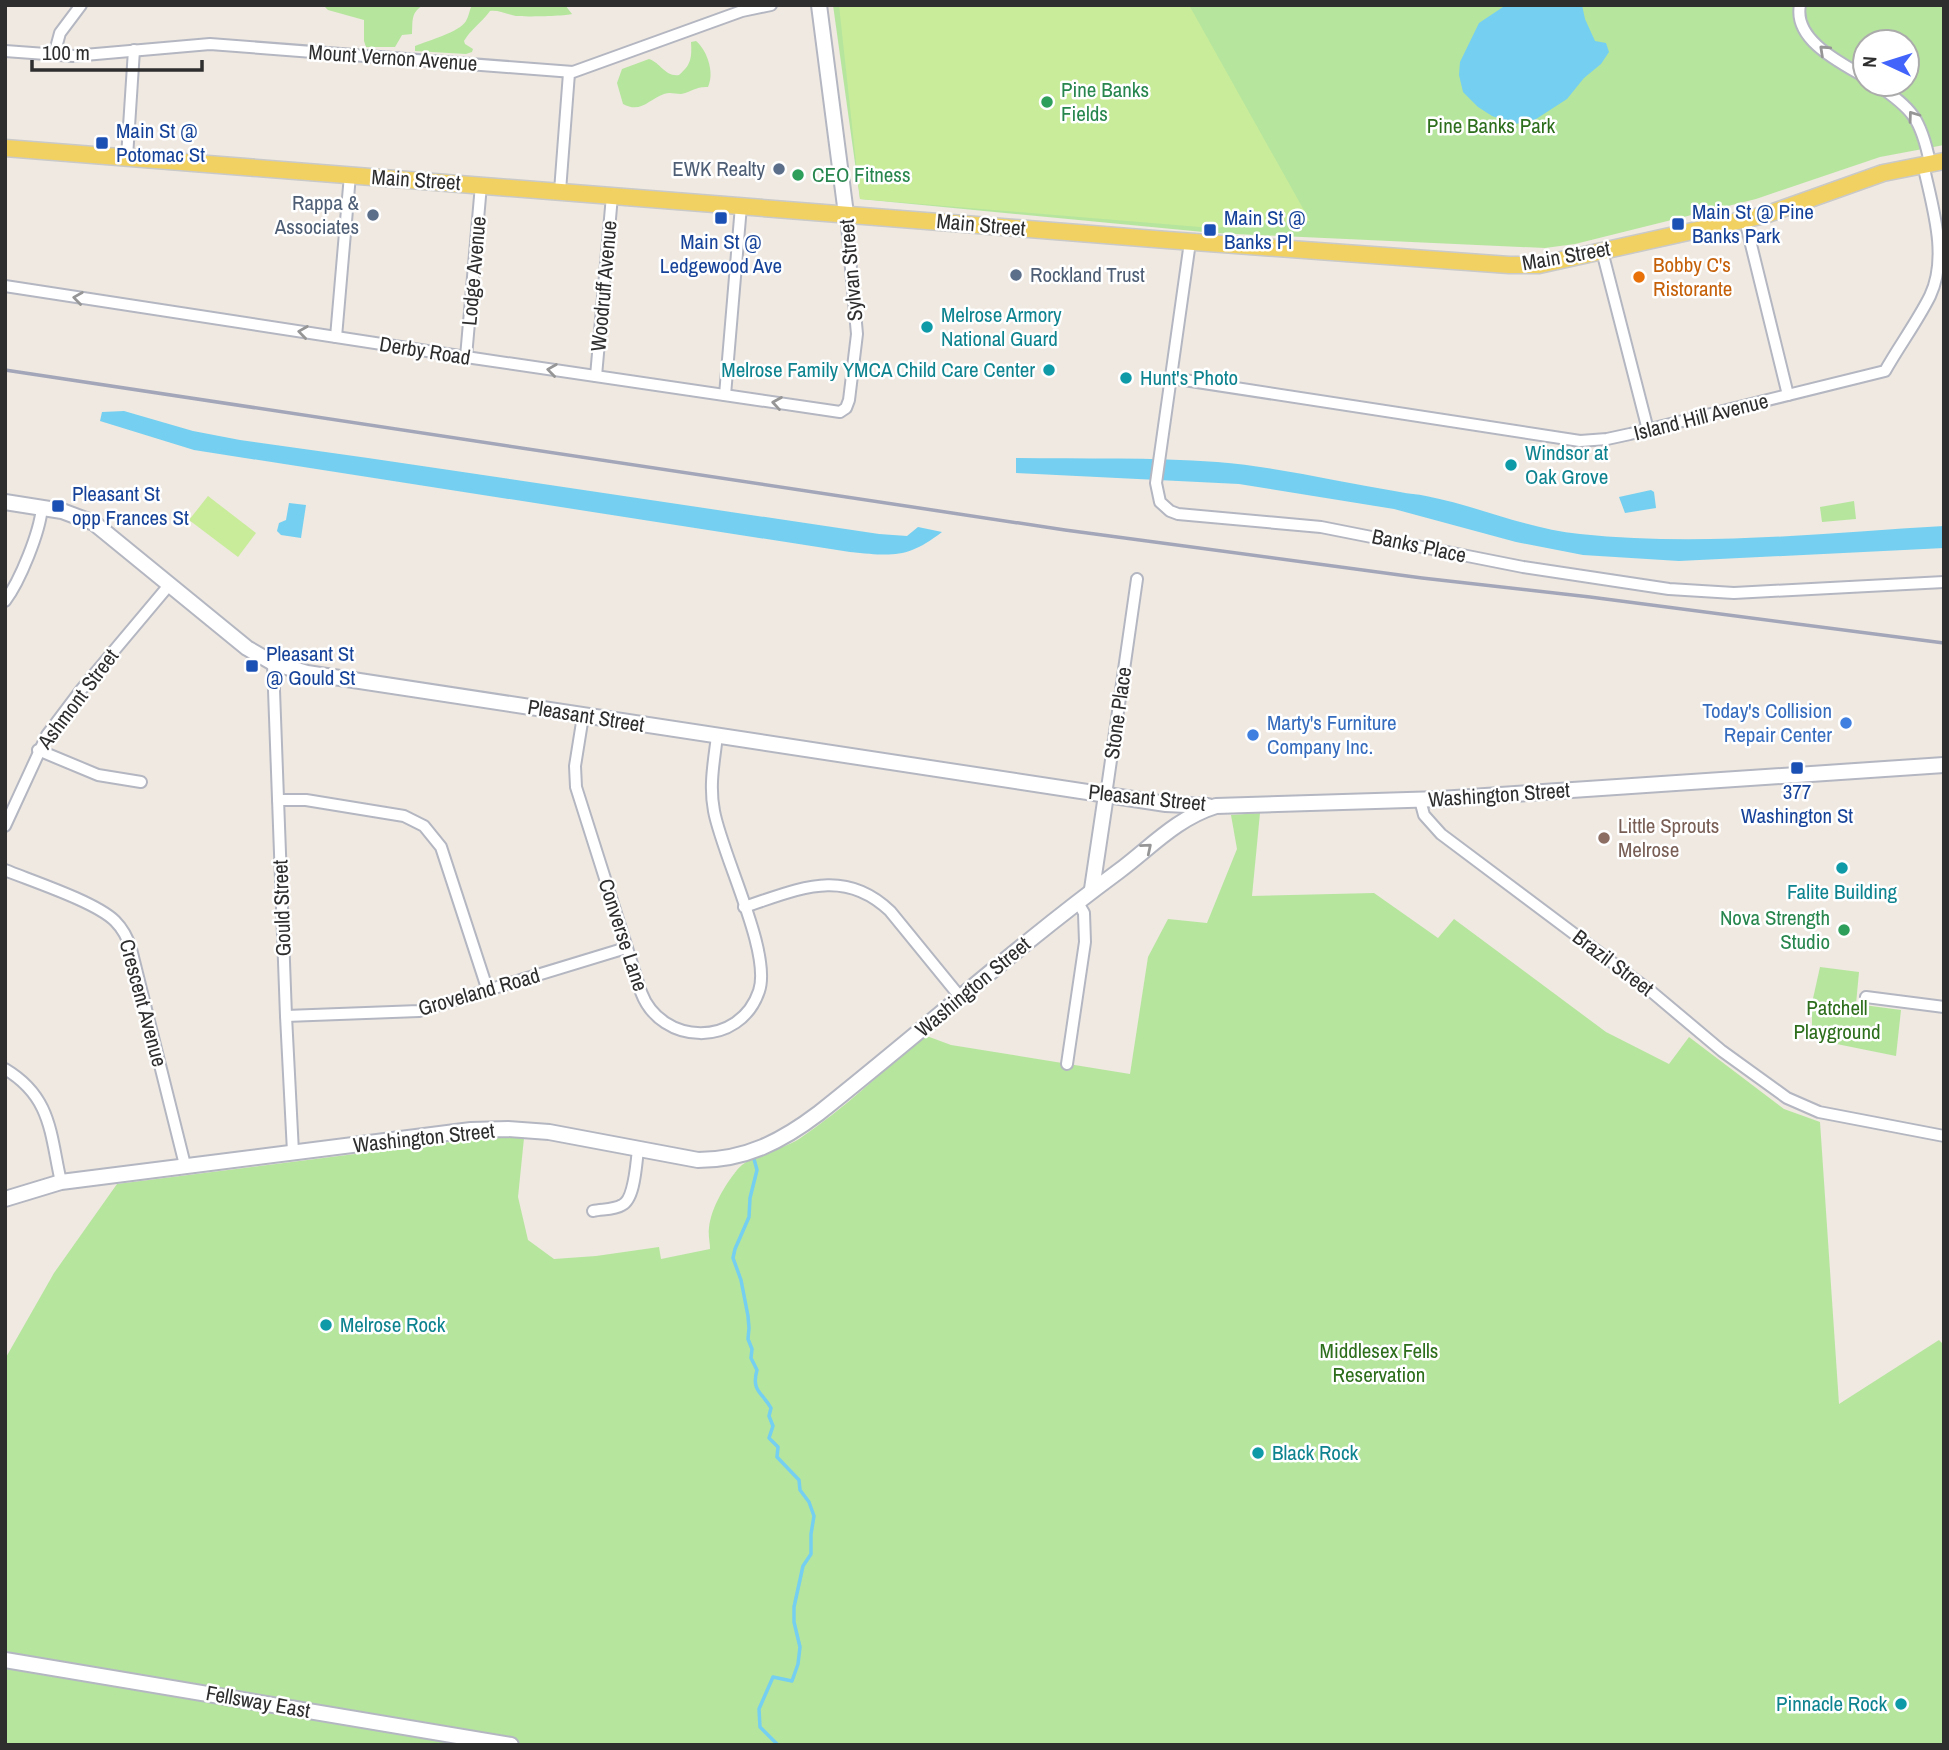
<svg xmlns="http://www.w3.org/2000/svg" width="1949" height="1750" font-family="'Archivo Narrow',sans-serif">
<rect width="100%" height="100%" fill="#efe9e1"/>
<g fill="#b6e59e" fill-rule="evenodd">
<path d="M323,5H424C410,12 413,22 412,34L402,35L395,47H366L364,41V20L328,10Z"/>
<path d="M472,5H565L572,14C566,16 525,17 516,16C506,14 499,10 490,11C482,22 471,29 464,41L465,44L473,49L472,52L466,54L415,51V46C427,41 460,32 466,21C469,16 469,11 472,5Z"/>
<path d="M833,5H1944V145L1880,157L1756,199L1575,244L1545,248L1214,233L860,199ZM1865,42H1907V84H1865Z"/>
<path d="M696,41C707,50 715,73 708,87C697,86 691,92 681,94C675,94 670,92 664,94C649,99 641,114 623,104L617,83L622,69L649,59C661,63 665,77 679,75C691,65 692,58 691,42Z"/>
<path d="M1854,501L1856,519L1822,522L1820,507Z"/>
<path d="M1260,813L1252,896L1374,893L1438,938L1454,919L1606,1032L1669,1064L1689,1037L1784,1109L1820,1122L1839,1404L1939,1340L1944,1345V1745H5V1359L54,1273L117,1184L482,1138H524L518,1197L528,1240L554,1259L596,1256L659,1247L661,1259L710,1249C710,1242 708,1235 709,1228C711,1208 725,1185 737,1170C749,1155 782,1150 799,1139C844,1109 884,1070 924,1035L951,1045L1130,1074L1148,957L1168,919L1207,923L1237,849L1231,815Z"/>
<path d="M1820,967L1859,972L1856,1004L1901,1010L1896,1056L1812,1039V1003Z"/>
</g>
<g fill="#c9ec9a">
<path d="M839,5H1189L1310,221L1212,228L860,199Z"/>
<path d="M208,496L256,533L238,557L189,520Z"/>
</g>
<g fill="#75cff0">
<path d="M1506,5H1582L1585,19L1595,41L1606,43L1609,52L1601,64L1584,78L1567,99L1533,121L1515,124L1492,116L1478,107L1463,92L1459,75L1460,62L1479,23Z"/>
<path d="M124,411L193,431L240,440L368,458L879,534L907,536L918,527L942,532C907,559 892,556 850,552L194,450L100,421L102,412Z"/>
<path d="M1016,458C1083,459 1151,457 1217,462C1279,467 1339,482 1400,492C1409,494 1417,494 1426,496C1478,506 1527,529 1580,534C1701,547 1822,533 1944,526V548L1679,561L1583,555L1516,542L1394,509L1239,484L1016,473Z"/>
<path d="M1651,490L1654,492L1656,508L1625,513L1619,497Z"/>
<path d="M289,503L306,505L301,538L281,535L277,531L279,523L286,520Z"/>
</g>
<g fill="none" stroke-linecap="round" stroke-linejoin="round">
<path stroke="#75cff0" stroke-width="3.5" d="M754,1159L757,1170L750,1198L749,1217L735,1249L733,1258L741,1280L748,1316L749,1328L748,1339L752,1349L751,1358L757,1370C751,1391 762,1392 771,1408L769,1416L773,1426L769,1438L778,1447L777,1457L799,1480L800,1490L809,1502L814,1516L811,1534V1554L803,1566L794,1607V1622L800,1647L798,1664L792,1681L773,1677L759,1709L760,1727L778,1745"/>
<g stroke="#b4b7c1" stroke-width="14">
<g id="street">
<path d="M1800,5C1793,40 1841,63 1865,77"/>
<path d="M5,51L73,56L210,44L573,72L742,11L771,5"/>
<path d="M54,55L60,33L81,5"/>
<path d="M1876,84C1913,109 1921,119 1930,163"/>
<path d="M127,157L134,50"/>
<path d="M560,191L569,73"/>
<path d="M1745,220L1788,395"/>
<path d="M1190,242L1156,483L1160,502L1170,511L1178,514L1321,527L1523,567L1669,589L1734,593L1944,582"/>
<path d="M1602,251L1648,430"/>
<path d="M5,286L466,357L840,412L846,408L849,400L857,334L846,214"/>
<path d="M336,337L350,175"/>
<path d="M466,357L481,185"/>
<path d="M596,376L612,196"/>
<path d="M1171,378L1580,441L1607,439L1630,434L1885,371C1899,346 1917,322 1930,296C1949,256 1932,206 1923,164"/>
<path d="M725,395L741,206"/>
<path d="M5,601C20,581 40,532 42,507"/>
<path d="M273,663L286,1016L293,1152"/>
<path d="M583,716L575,766L576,787L641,992C661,1046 740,1048 759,991C772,953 722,855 714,811C709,786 714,761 717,736"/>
<path d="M38,750L98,775L141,782"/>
<path d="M1106,795L1137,579"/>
<path d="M278,800H306L404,816L424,826L441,847L488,991"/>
<path d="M1420,800L1424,815L1441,834L1653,993L1722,1051L1787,1098L1819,1112L1944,1136"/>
<path d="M5,826L47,735L81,690L170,584"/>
<path d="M5,870C32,881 96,902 115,921C123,929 128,939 131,949L185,1165"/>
<path d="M744,907C797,890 843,866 890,911L961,998"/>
<path d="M1866,997L1944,1007"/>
<path d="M286,1016L419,1011L626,948"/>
<path d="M1067,1064L1085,942L1084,913L1077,901"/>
<path d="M5,1069C52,1097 50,1134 61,1182"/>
<path d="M593,1211C602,1209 614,1210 622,1205C635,1199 636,1163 638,1150"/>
</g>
</g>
<g stroke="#b4b7c1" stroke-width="18">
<g id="secondary">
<path d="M819,5L846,214"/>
<path d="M5,502L62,511L94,523L247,648L273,663L307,673L1166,804L1208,806"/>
<path d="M1092,889L1106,795"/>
<path d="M5,1199L61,1182L471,1130L508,1129L549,1132L698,1160C746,1160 782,1141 819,1113C920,1033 1016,947 1119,871C1151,847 1177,818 1216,806L1440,799L1944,765"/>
<path d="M5,1660L511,1745"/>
</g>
</g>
<g stroke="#c9c9c9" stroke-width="19">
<path id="primary" d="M5,148L1167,240L1509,265H1539L1765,215L1883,173L1944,161"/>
</g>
<use href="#street" stroke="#fff" stroke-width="10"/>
<use href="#secondary" stroke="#fff" stroke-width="14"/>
<use href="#primary" stroke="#f2d163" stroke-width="16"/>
<path stroke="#a3a6b8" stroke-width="3.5" d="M5,370L1065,530L1422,578L1590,597L1944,643"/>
</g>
<defs><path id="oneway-chevron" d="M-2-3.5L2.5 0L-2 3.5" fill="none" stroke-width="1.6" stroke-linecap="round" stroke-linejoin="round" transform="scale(1.75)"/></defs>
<g stroke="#969696">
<use href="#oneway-chevron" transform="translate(1824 50) rotate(-137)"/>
<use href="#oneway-chevron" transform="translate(1913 116) rotate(-126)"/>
<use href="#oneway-chevron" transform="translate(78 298) rotate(-172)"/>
<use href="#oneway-chevron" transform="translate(303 332) rotate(-172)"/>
<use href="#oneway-chevron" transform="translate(552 370) rotate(-172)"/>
<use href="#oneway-chevron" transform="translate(777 403) rotate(-171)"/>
<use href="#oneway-chevron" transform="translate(1147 848) rotate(-40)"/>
</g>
<g fill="#2e9e5b" stroke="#fff" stroke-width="2.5">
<circle cx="1047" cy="102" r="7"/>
<circle cx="798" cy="175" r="7"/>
<circle cx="1844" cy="930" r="7"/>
</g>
<g fill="#1a4fb4" stroke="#fff" stroke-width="2.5">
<rect x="95" y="136" width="14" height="14" rx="3.5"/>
<rect x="714" y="211" width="14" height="14" rx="3.5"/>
<rect x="1671" y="217" width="14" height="14" rx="3.5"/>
<rect x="1203" y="223" width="14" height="14" rx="3.5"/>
<rect x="51" y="499" width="14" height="14" rx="3.5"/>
<rect x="245" y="659" width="14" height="14" rx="3.5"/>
<rect x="1790" y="761" width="14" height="14" rx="3.5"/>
</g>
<g fill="#5c6f8a" stroke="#fff" stroke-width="2.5">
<circle cx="779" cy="169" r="7"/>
<circle cx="373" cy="215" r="7"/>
<circle cx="1016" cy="275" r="7"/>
</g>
<circle fill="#e8710a" stroke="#fff" stroke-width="2.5" cx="1639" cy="277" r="7"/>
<g fill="#0f9aa8" stroke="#fff" stroke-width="2.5">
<circle cx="927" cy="327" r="7"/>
<circle cx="1049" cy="370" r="7"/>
<circle cx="1126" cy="378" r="7"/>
<circle cx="1511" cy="465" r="7"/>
<circle cx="1842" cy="868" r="7"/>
<circle cx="326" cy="1325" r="7"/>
<circle cx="1258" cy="1453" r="7"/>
<circle cx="1901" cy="1704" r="7"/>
</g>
<g fill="#3f7fe0" stroke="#fff" stroke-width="2.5">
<circle cx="1846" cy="723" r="7"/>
<circle cx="1253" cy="735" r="7"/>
</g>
<circle fill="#8d6e63" stroke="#fff" stroke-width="2.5" cx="1604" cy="838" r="7"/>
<g text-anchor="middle" stroke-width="5" stroke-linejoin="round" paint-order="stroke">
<g font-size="21" fill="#2e2e2e" stroke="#fff">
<text transform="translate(393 58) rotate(4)" y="7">Mount Vernon Avenue</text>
<text transform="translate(416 180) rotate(4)" y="7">Main Street</text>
<text transform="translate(981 225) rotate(5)" y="7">Main Street</text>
<text transform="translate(1566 256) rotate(-10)" y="7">Main Street</text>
<text transform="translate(851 270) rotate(-95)" y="7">Sylvan Street</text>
<text transform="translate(474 271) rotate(-85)" y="7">Lodge Avenue</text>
<text transform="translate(604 286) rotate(-85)" y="7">Woodruff Avenue</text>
<text transform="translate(425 351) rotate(9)" y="7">Derby Road</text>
<text transform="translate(1701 417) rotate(-14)" y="7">Island Hill Avenue</text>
<text transform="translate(1419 546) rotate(12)" y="7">Banks Place</text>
<text transform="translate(78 699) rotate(-53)" y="7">Ashmont Street</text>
<text transform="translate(1118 713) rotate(-82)" y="7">Stone Place</text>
<text transform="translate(586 716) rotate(9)" y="7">Pleasant Street</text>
<text transform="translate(1499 795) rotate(-4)" y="7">Washington Street</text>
<text transform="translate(1147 798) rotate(6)" y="7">Pleasant Street</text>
<text transform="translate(282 908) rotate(-92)" y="7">Gould Street</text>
<text transform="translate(623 935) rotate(72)" y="7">Converse Lane</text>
<text transform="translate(1613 963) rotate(37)" y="7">Brazil Street</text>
<text transform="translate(973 987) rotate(-40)" y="7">Washington Street</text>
<text transform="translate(479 992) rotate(-16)" y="7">Groveland Road</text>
<text transform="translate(143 1003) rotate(75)" y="7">Crescent Avenue</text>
<text transform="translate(424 1138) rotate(-6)" y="7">Washington Street</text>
<text transform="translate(258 1702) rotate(10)" y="7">Fellsway East</text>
</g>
<g font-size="21" fill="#27864d" stroke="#fff" text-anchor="start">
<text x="1061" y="97">Pine Banks<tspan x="1061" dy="24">Fields</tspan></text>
<text x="812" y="182">CEO Fitness</text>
<text x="1830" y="925" text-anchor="end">Nova Strength<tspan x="1830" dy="24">Studio</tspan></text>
</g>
<g font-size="21" fill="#2c6e1b" stroke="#fff">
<text x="1491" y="133">Pine Banks Park</text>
<text x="1837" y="1015">Patchell<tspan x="1837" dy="24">Playground</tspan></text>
<text x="1379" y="1358">Middlesex Fells<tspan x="1379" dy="24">Reservation</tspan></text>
</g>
<g font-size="21" fill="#164399" stroke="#fff" text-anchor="start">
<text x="116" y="138">Main St @<tspan x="116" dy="24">Potomac St</tspan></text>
<text x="1692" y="219">Main St @ Pine<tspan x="1692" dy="24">Banks Park</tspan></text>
<text x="1224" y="225">Main St @<tspan x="1224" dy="24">Banks Pl</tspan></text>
<text x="721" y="249" text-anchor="middle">Main St @<tspan x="721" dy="24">Ledgewood Ave</tspan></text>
<text x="72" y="501">Pleasant St<tspan x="72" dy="24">opp Frances St</tspan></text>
<text x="266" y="661">Pleasant St<tspan x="266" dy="24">@ Gould St</tspan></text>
<text x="1797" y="799" text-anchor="middle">377<tspan x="1797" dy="24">Washington St</tspan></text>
</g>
<g font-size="21" fill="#4e5e75" stroke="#fff" text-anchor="end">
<text x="765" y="176">EWK Realty</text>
<text x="359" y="210">Rappa &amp;<tspan x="359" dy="24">Associates</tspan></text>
<text x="1030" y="282" text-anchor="start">Rockland Trust</text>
</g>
<g font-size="21" fill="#c56008" stroke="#fff" text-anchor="start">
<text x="1653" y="272">Bobby C's<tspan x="1653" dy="24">Ristorante</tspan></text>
</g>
<g font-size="21" fill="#0d838f" stroke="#fff" text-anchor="start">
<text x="941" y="322">Melrose Armory<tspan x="941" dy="24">National Guard</tspan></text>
<text x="1035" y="377" text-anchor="end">Melrose Family YMCA Child Care Center</text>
<text x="1140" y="385">Hunt's Photo</text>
<text x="1525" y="460">Windsor at<tspan x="1525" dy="24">Oak Grove</tspan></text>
<text x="1842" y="899" text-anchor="middle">Falite Building</text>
<text x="340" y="1332">Melrose Rock</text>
<text x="1272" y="1460">Black Rock</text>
<text x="1887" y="1711" text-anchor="end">Pinnacle Rock</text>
</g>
<g font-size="21" fill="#366cbe" stroke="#fff" text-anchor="end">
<text x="1832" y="718">Today's Collision<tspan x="1832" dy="24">Repair Center</tspan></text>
<text x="1267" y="730" text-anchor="start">Marty's Furniture<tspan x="1267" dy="24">Company Inc.</tspan></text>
</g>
<g font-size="21" fill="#785e54" stroke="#fff" text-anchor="start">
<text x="1618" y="833">Little Sprouts<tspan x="1618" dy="24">Melrose</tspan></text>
</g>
</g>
<rect width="1949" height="1750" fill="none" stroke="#2e2e2e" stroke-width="14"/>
<g transform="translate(1886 63) rotate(274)"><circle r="33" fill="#ffffff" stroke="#ababab" stroke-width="2"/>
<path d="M0-5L12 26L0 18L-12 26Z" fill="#4264fb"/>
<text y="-10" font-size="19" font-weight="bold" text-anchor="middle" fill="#2e2e2e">N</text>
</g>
<path d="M32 60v10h170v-10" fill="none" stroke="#2e2e2e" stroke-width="3.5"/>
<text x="42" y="60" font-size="21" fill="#2e2e2e" stroke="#ffffff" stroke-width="5" paint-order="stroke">100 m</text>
</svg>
